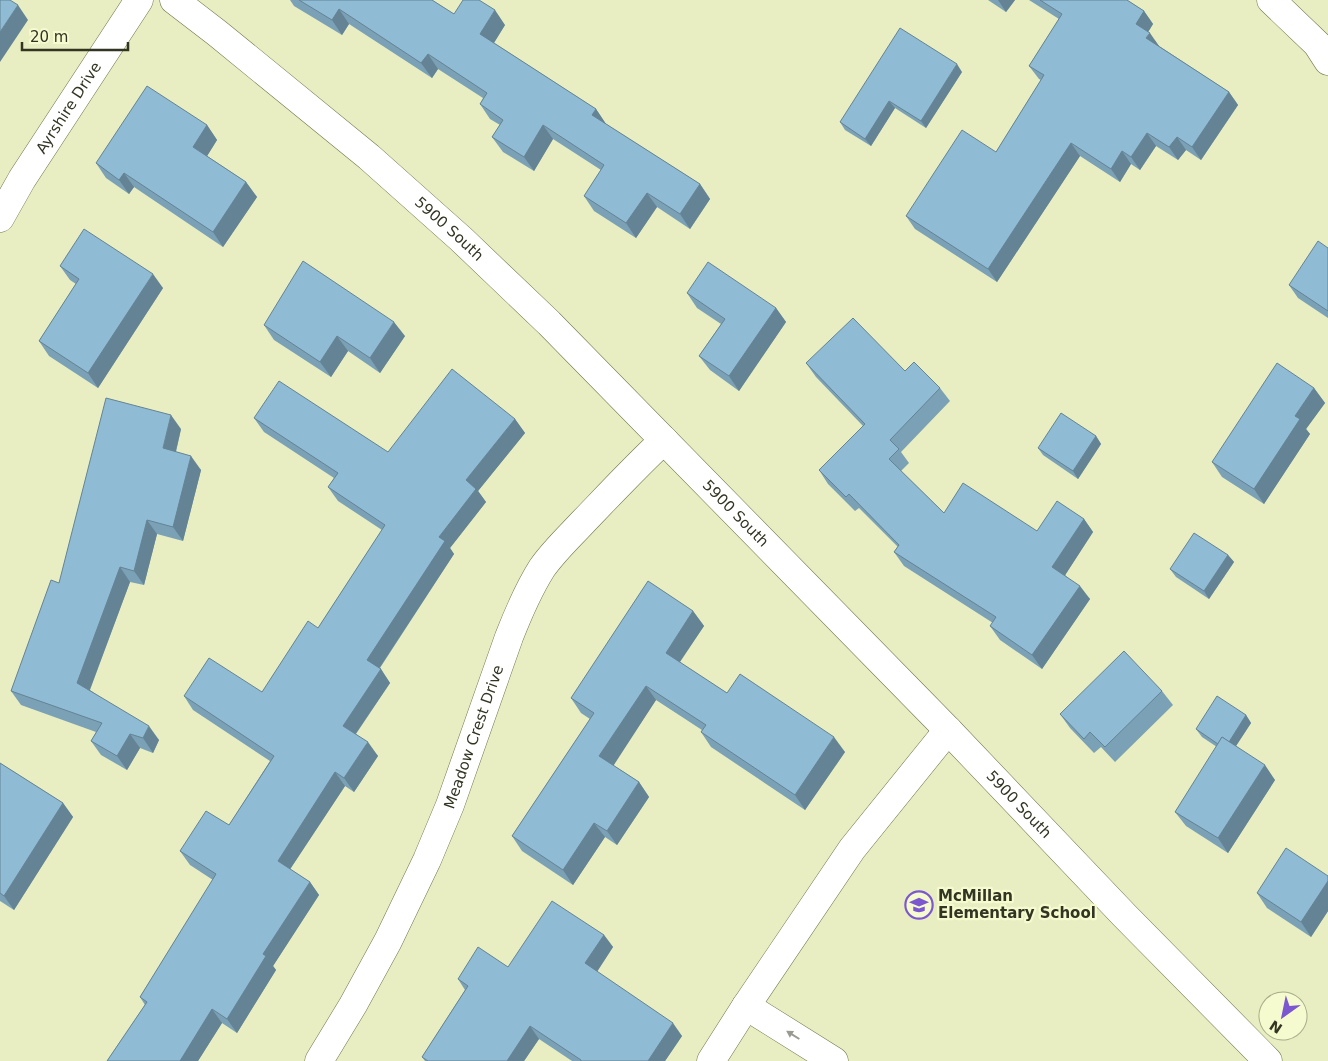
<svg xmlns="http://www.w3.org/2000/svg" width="1328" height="1061" font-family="'DejaVu Sans',sans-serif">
<rect width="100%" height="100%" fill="#e8eec1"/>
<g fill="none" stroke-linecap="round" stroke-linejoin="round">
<g stroke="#6f744c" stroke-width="29">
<g id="minor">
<path d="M1271,0L1317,44L1328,61"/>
<path id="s1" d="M0,218L22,179L139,0"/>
<path d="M746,1006L834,1061"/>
<path id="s2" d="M319,1061L353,1005L388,941L427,860L450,805L509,637C518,614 528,590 542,568C554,551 569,537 583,522C610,494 636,466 664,440"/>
<path d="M711,1061L746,1006L852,849L948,730"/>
</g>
</g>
<g stroke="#6f744c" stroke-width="29">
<g id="major">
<path id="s3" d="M174,0L217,33L369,157L461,239L549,323L948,730L1125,916L1268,1061"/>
</g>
</g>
<use href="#minor" stroke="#fff" stroke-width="28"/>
<use href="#major" stroke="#fff" stroke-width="28"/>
</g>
<g fill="#7ba1b6">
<path d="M290,0H432L454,14L505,25L494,43L596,109L606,124L700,184L710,199L690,229L657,207L636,238L594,211L584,196L601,170L553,139L534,171L503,152L492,137L500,125L490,119L480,104L483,98L438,69L432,78L349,24L342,35L294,6Z"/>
<path d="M988,0H1015L1006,12Z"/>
<path d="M1029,0H1127L1144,11L1153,24L1148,32L1159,46L1229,92L1238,105L1201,160L1186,150L1178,160L1156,146L1140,170L1131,164L1120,182L1080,156L997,282L915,229L906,216L996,152L1041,80L1039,79L1029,66L1059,19Z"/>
<path d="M962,72L926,128L895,108L871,146L845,130L840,122Z"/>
<path d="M207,125L217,140L207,156L246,182L257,197L223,247L134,187L129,194L106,178L96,163Z"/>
<path d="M1328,248V318L1298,298L1289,285Z"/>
<path d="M60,266L163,288L98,388L49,356L39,341L76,284L70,280Z"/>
<path d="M687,293L776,308L786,322L739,391L710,370L699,356L721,324L697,308Z"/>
<path d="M264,325L405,336L380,373L348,351L331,377L274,340Z"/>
<path d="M806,363L905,371L940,388L950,401L901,452L909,463L901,471L944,513L1037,531L1084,519L1093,532L1065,575L1090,599L1042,669L1000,640L990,626L993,623L904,566L894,552L898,547L859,508L855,511L828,484L819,470L863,426L816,377Z"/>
<path d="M1314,388L1325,403L1306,429L1310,434L1264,504L1222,477L1212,462Z"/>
<path d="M254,418L388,452L515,419L525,433L478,491L486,502L450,548L454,554L380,668L390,683L356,734L378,756L354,792L345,786L290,869L310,882L319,895L273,966L276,970L237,1033L222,1023L198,1061H107L145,1005L140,997L213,880L190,865L180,851L229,825L270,761L193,710L184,696L262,692L318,628L382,530L338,501L328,487L334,478L264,432Z"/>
<path d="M181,429L176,452L201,470L183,541L157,534L144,585L130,582L90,690L159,740L153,753L140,748L127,770L101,755L91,741L96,732L21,705L11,691L59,583Z"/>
<path d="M1096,436L1101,444L1078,479L1043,455L1038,448Z"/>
<path d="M1228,555L1234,562L1209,599L1176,577L1170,569Z"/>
<path d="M693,611L704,626L679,662L727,693L845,752L805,810L711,747L701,732L702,730L656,700L613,765L639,782L649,797L617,845L605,837L573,885L522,851L512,836L590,719L581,713L571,698Z"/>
<path d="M1162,691L1173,705L1115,762L1101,747L1094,753L1070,728L1060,714Z"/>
<path d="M1246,715L1251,723L1236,746L1275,780L1228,853L1186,826L1175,812L1217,747L1202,737L1196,729Z"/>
<path d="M0,763L63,803L73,817L14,910L0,901Z"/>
<path d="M1328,876V911L1311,937L1267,908L1257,893Z"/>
<path d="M604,935L613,947L597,972L682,1036L665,1061H572L539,1039L524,1061H425L422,1057L465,990L458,979L508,967Z"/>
</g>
<g fill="#648394">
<path d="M998,0H1015L1006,12Z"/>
<path d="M18,5L28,20L0,62V32Z"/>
<path d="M339,9L349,24L342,35L332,20Z"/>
<path d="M495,10L505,25L490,49L480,34Z"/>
<path d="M1144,11L1153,24L1145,37L1136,24Z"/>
<path d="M1150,33L1159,46L1155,51L1146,38Z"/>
<path d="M428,54L438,69L432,78L421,63Z"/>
<path d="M957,64L962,72L926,128L921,121Z"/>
<path d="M1229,92L1238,105L1201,160L1192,147Z"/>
<path d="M889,101L895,108L871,146L865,139Z"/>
<path d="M596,109L606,124L602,130L592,115Z"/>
<path d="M207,125L217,140L204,161L193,147Z"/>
<path d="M543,125L553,139L534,171L524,157Z"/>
<path d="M1147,133L1156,146L1140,170L1131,157Z"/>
<path d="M1177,137L1186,150L1178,160L1169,147Z"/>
<path d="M1071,143L1080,156L997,282L988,269Z"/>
<path d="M1122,151L1131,164L1120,182L1111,169Z"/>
<path d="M124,173L134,187L129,194L119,180Z"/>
<path d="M246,182L257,197L223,247L213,232Z"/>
<path d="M700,184L710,199L690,229L680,214Z"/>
<path d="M647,193L657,207L636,238L626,223Z"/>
<path d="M153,274L163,288L98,388L88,373Z"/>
<path d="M776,308L786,322L739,391L729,376Z"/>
<path d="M394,322L405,336L380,373L370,358Z"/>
<path d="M337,336L348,351L331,377L320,362Z"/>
<path d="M1314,388L1325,403L1306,429L1310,434L1264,504L1254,489L1295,416Z"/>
<path d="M171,415L181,429L173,463L163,448Z"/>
<path d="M515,419L525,433L478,491L486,502L450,548L454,554L376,673L367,660L466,480Z"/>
<path d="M1096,436L1101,444L1078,479L1073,471Z"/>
<path d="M191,456L201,470L183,541L173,527Z"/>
<path d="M1084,519L1093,532L1062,580L1052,567Z"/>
<path d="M147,520L157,534L144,585L134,571Z"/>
<path d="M1228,555L1234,562L1209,599L1204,591Z"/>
<path d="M120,567L130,582L87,697L77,683Z"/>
<path d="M1080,586L1090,599L1042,669L1032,655Z"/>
<path d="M693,611L704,626L676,668L666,653Z"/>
<path d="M381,669L390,683L352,739L343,726Z"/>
<path d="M646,686L656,700L610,771L599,756Z"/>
<path d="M1246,715L1251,723L1230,755L1225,748Z"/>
<path d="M149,726L159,740L153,753L143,738Z"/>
<path d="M130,734L140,748L127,770L117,756Z"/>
<path d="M834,737L845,752L805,810L795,795Z"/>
<path d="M368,742L378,756L354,792L344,778Z"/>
<path d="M1265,765L1275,780L1228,853L1218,838Z"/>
<path d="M335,772L345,786L287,874L278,861Z"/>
<path d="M639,782L649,797L617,845L607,831Z"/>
<path d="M63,803L73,817L14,910L4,896Z"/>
<path d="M594,823L605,837L573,885L563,870Z"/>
<path d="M1328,881V911L1311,937L1301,922Z"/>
<path d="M310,882L319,895L273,966L276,970L237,1033L227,1019L263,954Z"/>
<path d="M604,935L613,947L594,976L585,963Z"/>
<path d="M212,1009L222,1023L198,1061H180Z"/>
<path d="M673,1023L682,1036L665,1061H648Z"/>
<path d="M530,1026L539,1039L524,1061H507Z"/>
</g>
<g fill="#8fbbd4" stroke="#648394">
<path d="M0,0H10L18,5L0,32Z"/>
<path d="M299,0H432L454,14L463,0H479L495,10L480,34L596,109L592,115L700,184L680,214L647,193L626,223L584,196L604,165L543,125L524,157L492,137L503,120L480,104L487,93L428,54L421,63L339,9L332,20Z"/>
<path d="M1040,0H1127L1144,11L1136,24L1150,33L1146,38L1229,92L1192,147L1177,137L1169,147L1147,133L1131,157L1122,151L1111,169L1071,143L988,269L906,216L962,130L996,152L1044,75L1029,66L1062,14Z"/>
<path d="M900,28L957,64L921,121L889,101L865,139L840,122Z"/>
<path d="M147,86L207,125L193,147L246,182L213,232L124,173L119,180L96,163Z"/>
<path d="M84,229L153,274L88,373L39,341L79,279L60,266Z"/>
<path d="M1318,241L1328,248V311L1289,285Z"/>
<path d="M303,261L394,322L370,358L337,336L320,362L264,325Z"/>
<path d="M708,262L776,308L729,376L699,356L725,319L687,293Z"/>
<path d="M853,318L905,371L914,362L940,388L890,440L899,449L889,459L944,513L963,483L1037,531L1057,501L1084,519L1052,567L1080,586L1032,655L990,626L996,617L894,552L899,545L849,494L846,497L819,470L865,424L806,363Z"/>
<path d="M1277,363L1314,388L1295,416L1300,419L1254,489L1212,462Z"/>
<path d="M452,369L515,419L466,480L476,489L439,537L445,541L367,660L381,669L343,726L368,742L344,778L335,772L278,861L310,882L263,954L266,956L227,1019L212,1009L180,1061H107L147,1002L140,997L216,874L180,851L206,811L229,825L274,756L184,696L209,658L262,692L308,621L318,628L385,525L328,487L338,473L254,418L279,381L388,452Z"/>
<path d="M106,398L171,415L163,448L191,456L173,527L147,520L134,571L120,567L77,683L149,726L143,738L130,734L117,756L91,741L102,723L11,691L51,580L59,583Z"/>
<path d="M1061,413L1096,436L1073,471L1038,448Z"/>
<path d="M1194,533L1228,555L1204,591L1170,569Z"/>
<path d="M648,581L693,611L666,653L727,693L740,674L834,737L795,795L701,732L706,725L646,686L599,756L639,782L607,831L594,823L563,870L512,836L594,713L571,698Z"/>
<path d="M1124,651L1162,691L1105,747L1090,732L1084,739L1060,714Z"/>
<path d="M1217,696L1246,715L1229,742L1222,737L1218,744L1196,729Z"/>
<path d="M1222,737L1265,765L1218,838L1175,812Z"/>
<path d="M0,763L63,803L4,896L0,893Z"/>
<path d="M1286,848L1328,876V881L1301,922L1257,893Z"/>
<path d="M552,901L604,935L585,963L673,1023L648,1061H581V1060L530,1026L507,1061H428L422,1057L468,986L458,979L478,947L508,967Z"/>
</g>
<defs><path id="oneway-solid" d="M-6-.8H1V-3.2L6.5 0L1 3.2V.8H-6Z" transform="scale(1.25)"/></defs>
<use fill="#999a91" href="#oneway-solid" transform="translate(793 1035) rotate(-148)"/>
<defs>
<g id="school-ring" transform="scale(1.4375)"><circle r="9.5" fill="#f5fbce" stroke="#7b57d0" stroke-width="1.5"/><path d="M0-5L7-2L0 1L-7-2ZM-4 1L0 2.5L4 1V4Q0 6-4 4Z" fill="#7b57d0"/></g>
</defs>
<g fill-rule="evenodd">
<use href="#school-ring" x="919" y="905"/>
</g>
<g text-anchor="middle" stroke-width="4.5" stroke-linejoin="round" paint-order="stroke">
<g font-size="15" fill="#333523" stroke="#f5fbce">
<text dy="5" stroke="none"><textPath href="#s1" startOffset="130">Ayrshire Drive</textPath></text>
<text dy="5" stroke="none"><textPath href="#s3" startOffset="358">5900 South</textPath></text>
<text dy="5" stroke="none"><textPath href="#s3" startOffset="762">5900 South</textPath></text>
<text dy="5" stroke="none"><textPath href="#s2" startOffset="360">Meadow Crest Drive</textPath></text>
<text dy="5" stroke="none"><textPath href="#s3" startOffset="1168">5900 South</textPath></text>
</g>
<g font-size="15" font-weight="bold" fill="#333523" stroke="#f5fbce" text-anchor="start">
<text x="938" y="901">McMillan<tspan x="938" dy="17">Elementary School</tspan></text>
</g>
</g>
<g transform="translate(1283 1016) rotate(213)"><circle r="24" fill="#f5fbce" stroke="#a7ac8a"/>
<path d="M0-4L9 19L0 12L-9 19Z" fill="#7b57d0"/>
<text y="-8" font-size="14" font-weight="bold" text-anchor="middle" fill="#333523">N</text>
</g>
<path d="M22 42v8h106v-8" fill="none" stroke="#333523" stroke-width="2.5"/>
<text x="30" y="42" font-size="15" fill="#333523" stroke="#f5fbce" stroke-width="4" paint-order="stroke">20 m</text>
</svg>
